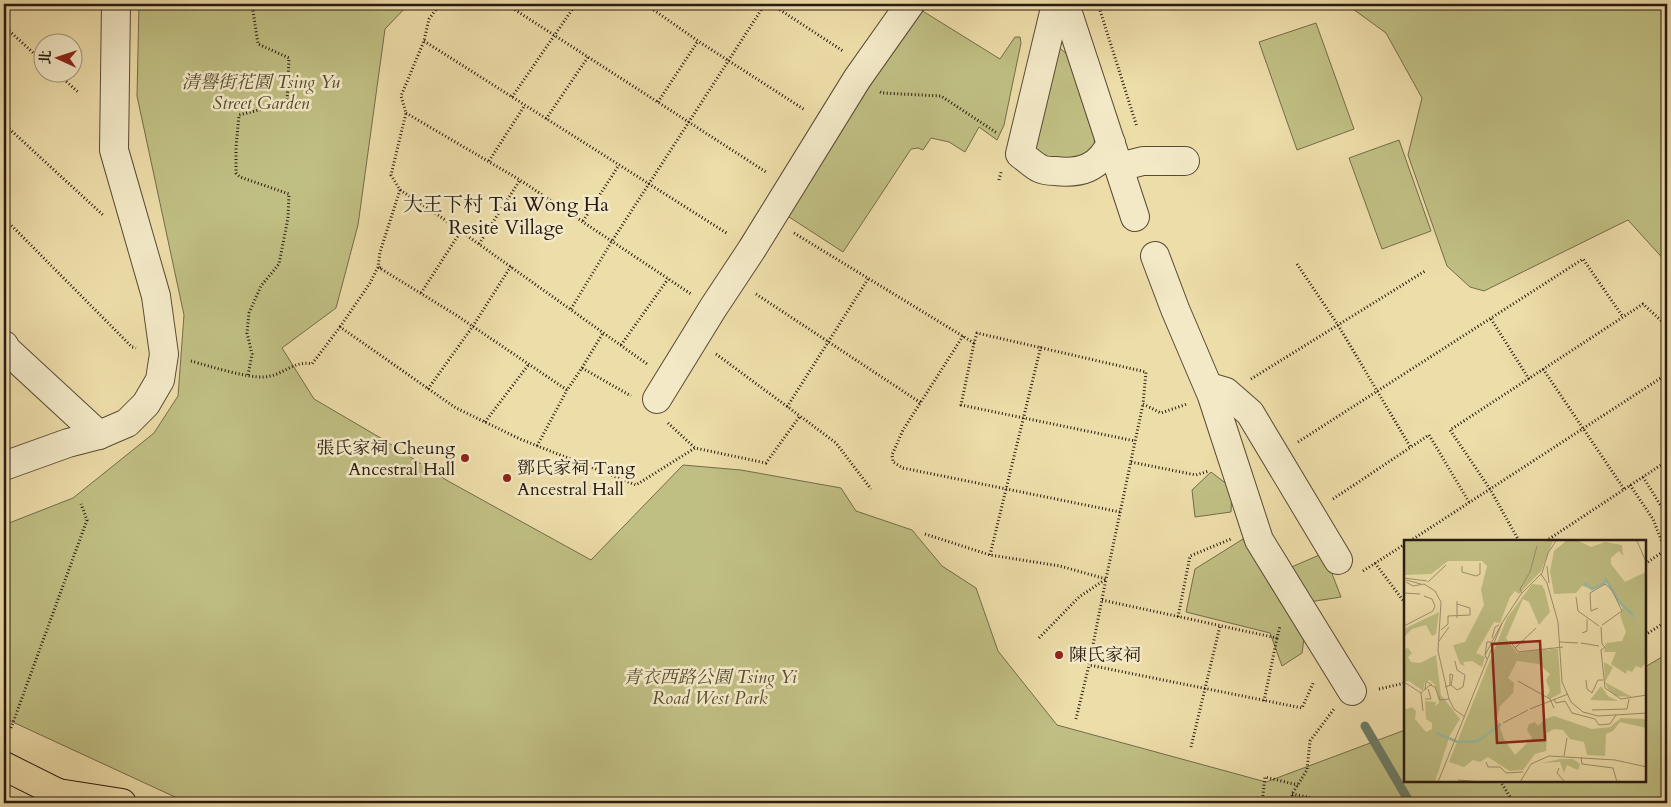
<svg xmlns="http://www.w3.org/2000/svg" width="1671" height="807" font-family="Cardo,'Noto Serif TC',serif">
<rect width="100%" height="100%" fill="#eddda9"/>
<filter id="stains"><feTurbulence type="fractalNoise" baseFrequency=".004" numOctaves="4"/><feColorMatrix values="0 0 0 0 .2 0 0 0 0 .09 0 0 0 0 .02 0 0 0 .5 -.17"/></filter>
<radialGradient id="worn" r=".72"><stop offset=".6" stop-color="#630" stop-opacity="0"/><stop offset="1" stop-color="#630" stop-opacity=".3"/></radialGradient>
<g fill="#c0bf83" stroke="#746c4a">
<path d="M139,4H409L385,29L358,225L336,308L282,348L314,399L379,437L448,481L591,560L683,465L741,470L841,488L856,511L912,530L942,566L976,588L998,651L1057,725L1266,782L1405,730V781H1645V667L1667,654V803H188L4,718V525L73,498L154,433L178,396L184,315L137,96Z"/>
<path d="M1346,4H1667V263L1628,220L1484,291L1470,287L1447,266L1408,155L1422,98L1386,33Z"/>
<path d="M921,10L1000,59L1015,37H1020L1021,43L1004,125L997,140L979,127L965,152L949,142L931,138L923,150L918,148L911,149L843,252L783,213L845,115Z"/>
<path d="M1316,23L1354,129L1297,150L1259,42Z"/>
<path d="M1057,46L1072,58L1095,125L1094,148L1077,160L1053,161L1037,152L1035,141Z"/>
<path d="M1399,140L1431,231L1382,249L1349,158Z"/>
<path d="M1211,472L1232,488L1231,512L1195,517L1192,490Z"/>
<path d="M1243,539L1266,578L1324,553L1341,597L1309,602L1302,653L1282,666L1270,633L1186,612L1195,569Z"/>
</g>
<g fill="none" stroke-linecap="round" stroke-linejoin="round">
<path stroke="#6c7c68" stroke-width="9" d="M1365,726L1410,803"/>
<g stroke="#594b36" stroke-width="30">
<g id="minor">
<path d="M1056,4L1020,154C1026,158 1033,165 1039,168C1044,171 1050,171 1055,171C1081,174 1099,168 1111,143"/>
<path d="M1065,4L1135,217"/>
<path d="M1119,167L1143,161H1185"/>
<path d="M1155,256L1175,309L1212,396L1259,540L1352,691"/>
<path d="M4,345L7,350L99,435"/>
<path d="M1209,387L1226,392L1250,413L1338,560"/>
<path d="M657,399L713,308L752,249L857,79L910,4"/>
<path d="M4,466L68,443L99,435L127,423L146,404L160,380L164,354L156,296L114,150L116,4"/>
</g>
</g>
<g stroke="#281a10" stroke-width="30">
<g id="major">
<path d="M4,766L58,793L72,803"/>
<path d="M58,793L122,803"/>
</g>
</g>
<g stroke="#281a10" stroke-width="3" stroke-dasharray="1 2.5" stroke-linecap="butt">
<path d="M506,4L766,172"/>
<path d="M645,4L698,41L805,110"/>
<path d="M771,4L843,51"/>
<path d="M1098,4L1137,127"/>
<path d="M4,26L42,61"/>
<path d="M4,41L11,33"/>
<path d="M424,41L728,234"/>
<path d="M56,72L78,92"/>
<path d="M880,92L882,93L941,96L997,133"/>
<path d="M512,97L576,4"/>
<path d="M658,102L698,41"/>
<path d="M406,113L520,180L691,294"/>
<path d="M546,119L588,57"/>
<path d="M4,124L103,215"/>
<path d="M489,161L525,105"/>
<path d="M999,180L1001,172"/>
<path d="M400,190L431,210L647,364"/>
<path d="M4,218L132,347L136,348"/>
<path d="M583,221L619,165"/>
<path d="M794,233L974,343L977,333L1146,372L1143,404L1161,413L1187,404"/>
<path d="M479,244L520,180"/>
<path d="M1297,264L1338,325L1411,448"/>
<path d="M381,268L378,267L456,315L567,390L582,368L631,396"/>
<path d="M421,293L461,231"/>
<path d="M756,294L921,403"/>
<path d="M571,309L612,241L765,4"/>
<path d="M1491,319L1529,379"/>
<path d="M340,327L370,283L378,267L380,252L400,190L391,175L406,113L401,96L424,41L429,19L440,4"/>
<path d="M963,336L903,430L892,455L893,462L903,468L1120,512"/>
<path d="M974,343L961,405L1135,441"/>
<path d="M621,345L668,279"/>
<path d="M716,354L800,416"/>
<path d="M191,361C209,366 247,378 264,377C283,376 293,360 312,364L340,327L456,408L520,439L636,485L695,448L766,463L800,416L836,443L871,489"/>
<path d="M582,368L603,333"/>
<path d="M1543,369L1624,489"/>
<path d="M248,375L252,354L247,333L249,313L261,286L279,264L288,218L289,194L240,177L236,173V147L239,115L287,103L289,58L258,44L252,4"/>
<path d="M1251,379L1425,271"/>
<path d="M428,389L473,326L511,266"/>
<path d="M787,407L868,279"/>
<path d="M485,422L529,364"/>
<path d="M668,423L695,448"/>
<path d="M1298,442L1583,259L1623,317"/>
<path d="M537,446L567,390"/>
<path d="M1131,462L1196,475L1209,471"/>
<path d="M1643,477L1661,506L1667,513"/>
<path d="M1630,485L1653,519L1667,555"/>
<path d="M1333,499L1429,435L1469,502"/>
<path d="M925,534L990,555L1060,566L1106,579L1089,665L1302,708L1314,681"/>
<path d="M1410,541L1667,374"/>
<path d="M1519,541L1490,489L1450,430L1643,304L1667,326"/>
<path d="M1546,541L1667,461"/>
<path d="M990,555L1041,346"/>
<path d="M1375,563L1405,603"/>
<path d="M1645,564L1667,549"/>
<path d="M1363,571L1405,544"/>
<path d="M1102,600L1277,638L1280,626"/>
<path d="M1178,617L1190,556L1231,539"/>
<path d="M1645,635L1667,621"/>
<path d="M1039,638L1079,597L1106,579L1143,404"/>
<path d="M1379,689L1405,683"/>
<path d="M1264,701L1277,638"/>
<path d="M1076,719L1089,665"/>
<path d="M11,728L87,520L81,504"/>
<path d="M1191,747L1220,626"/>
<path d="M1500,781L1514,803"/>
<path d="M1292,794L1336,803"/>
<path d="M1262,803L1265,777L1298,785"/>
<path d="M1293,803L1292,794L1307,770L1310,741L1334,709"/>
</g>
<use href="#minor" stroke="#f3e9c7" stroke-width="28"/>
<use href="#major" stroke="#eddda9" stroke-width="28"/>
</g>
<g fill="#8f2418" stroke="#f3e9c7" stroke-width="2">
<circle cx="465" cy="458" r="5"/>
<circle cx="507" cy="478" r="5"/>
<circle cx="1059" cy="655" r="5"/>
</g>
<g text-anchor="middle" stroke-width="5" stroke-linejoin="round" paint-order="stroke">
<g font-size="18" font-style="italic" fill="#564c32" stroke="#f3e9c7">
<text x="261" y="88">清譽街花園 Tsing Yu<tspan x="261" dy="21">Street Garden</tspan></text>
<text x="710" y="683">青衣西路公園 Tsing Yi<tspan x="710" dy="21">Road West Park</tspan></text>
</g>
<g font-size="18" fill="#281a10" stroke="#f3e9c7" text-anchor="start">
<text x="455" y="454" text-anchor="end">張氏家祠 Cheung<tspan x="455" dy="21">Ancestral Hall</tspan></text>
<text x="517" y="474">鄧氏家祠 Tang<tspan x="517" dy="21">Ancestral Hall</tspan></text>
<text x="1069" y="661">陳氏家祠</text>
</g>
<g font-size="20" fill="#281a10" stroke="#f3e9c7">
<text x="506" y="211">大王下村 Tai Wong Ha<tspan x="506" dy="23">Resite Village</tspan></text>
</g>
</g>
<g transform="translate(1404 540)">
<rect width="242" height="242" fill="#eddda9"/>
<path d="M0,1L137,2L149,1L137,31L115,54L111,51L106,57L96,83L90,82L72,113L81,117L78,127L68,121L59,122L61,126L56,124L49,105L61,102L80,65L77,50L83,26L78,21H44L27,34L0,35ZM162,1H175L187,7L201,2L218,5L219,16L215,11L207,18V24L221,42L242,32V121L238,128L232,126L228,132L223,130L222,134L207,124L212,112H200L202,103L218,101L222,92L216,75L219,66L205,44L200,42L190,49L178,46L172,53L150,54L146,31L150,11ZM128,44L138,45L141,51L146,72L135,85L125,62L119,59L102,98L113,113L142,109L148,112L143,108L154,109L157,153L146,159L143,156L146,151L142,140L146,134L135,124L113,121L104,138L110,143L109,153L96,166L93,179L100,199L111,215L128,198L123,190L125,184L131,182L134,186L141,179L150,176L188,189L206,187L217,178L242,179V188L216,182L209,191L202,194L201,216L183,215L180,202L166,199L159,190L150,189L143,193L142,211L131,214L119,230L106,231L84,217L76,222L69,220L60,227L45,222L103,78ZM35,72L32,94L28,96L22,85L8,89L0,97V89ZM4,108L8,113L4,117L7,122L16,123L32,115L37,155L56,179L46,195L31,242H0V170L8,167L12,171L11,179L22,192L28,189V183L22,179L21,161L32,162L31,166L35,163L31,145L26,140L21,141L19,151L5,141L0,142V109ZM200,122L209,127L201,142L228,157L212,156L204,149L201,142ZM197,146L204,156L214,161L186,160ZM156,219H169L176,224L174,230L163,225L160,233L156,222L137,223Z" fill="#c0bf83"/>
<path fill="none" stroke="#9abda3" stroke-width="2.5" d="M201,38L217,64L230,76M180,43L188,49L202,42M32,193L54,202L74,201L97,184"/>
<path fill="none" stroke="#9e8f6c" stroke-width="1" d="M233,1L243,24M58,26V32L72,36L76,34V23M143,26L145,43M137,34L143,43L154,82L158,142L167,162L179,172L194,176L243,173M0,38L23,41M2,40L17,44M2,42L9,46L20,44M24,42L42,25M20,44L31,51L37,62L34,111L45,159L50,169L61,177M0,53L16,54M118,53L116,49L126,32L133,6M172,57L174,71L195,86M53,61V78M194,68L187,71L186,53L201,44L208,50L218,71L198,85M0,86L29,71L31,66L28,59L20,56M197,87L198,104L201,107L197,110L201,148L217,159L243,155M37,90L44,84V76L66,75V68L53,64M178,93L183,91V79M88,98L91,87L95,85M35,101L45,87M106,101L114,112L159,107M156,102L174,103M177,103L195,106M111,108L132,88M81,115L83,102H87M83,119L81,115L98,83M182,140L183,149L188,153L194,140H199M114,141L146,159L150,168M0,142L17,153M46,145V134L49,135L47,145M41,147L47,145L53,150L59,147L61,135L53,130L51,121M21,150L22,141L28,145M21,159H27L24,149M150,159L152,163L161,161L168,173L191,179L195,185L206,184L212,175M126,169L164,154M188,170L223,169L225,159M19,171L17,153L26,145L31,147L36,160L45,159M99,183L124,170M160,216L163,198M177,217L178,224L209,228L213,242M82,222L84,227H96L102,233L119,232M155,228L153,233L161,242M54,240L78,242M34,242L98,83L117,54L138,33L144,13L152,1M116,242L127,224L145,216L211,220L243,227"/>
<path fill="#8f2418" fill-opacity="0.15" stroke="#8f2418" stroke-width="2.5" d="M136,101L141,200L93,203L88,104Z"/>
<rect width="242" height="242" fill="none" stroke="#281a10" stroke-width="2.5"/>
</g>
<rect width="1671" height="807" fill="none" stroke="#eddda9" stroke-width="20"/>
<rect x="5" y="5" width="1661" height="797" fill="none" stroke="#281a10" stroke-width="2.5"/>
<rect x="10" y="10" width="1651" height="787" fill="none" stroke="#281a10"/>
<g transform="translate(58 58) rotate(273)"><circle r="24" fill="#f3e9c7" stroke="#a2967e"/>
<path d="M0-4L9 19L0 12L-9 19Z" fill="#8f2418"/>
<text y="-8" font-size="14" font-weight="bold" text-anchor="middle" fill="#281a10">北</text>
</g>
<rect width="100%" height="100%" filter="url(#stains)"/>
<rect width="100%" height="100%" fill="url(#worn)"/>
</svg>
